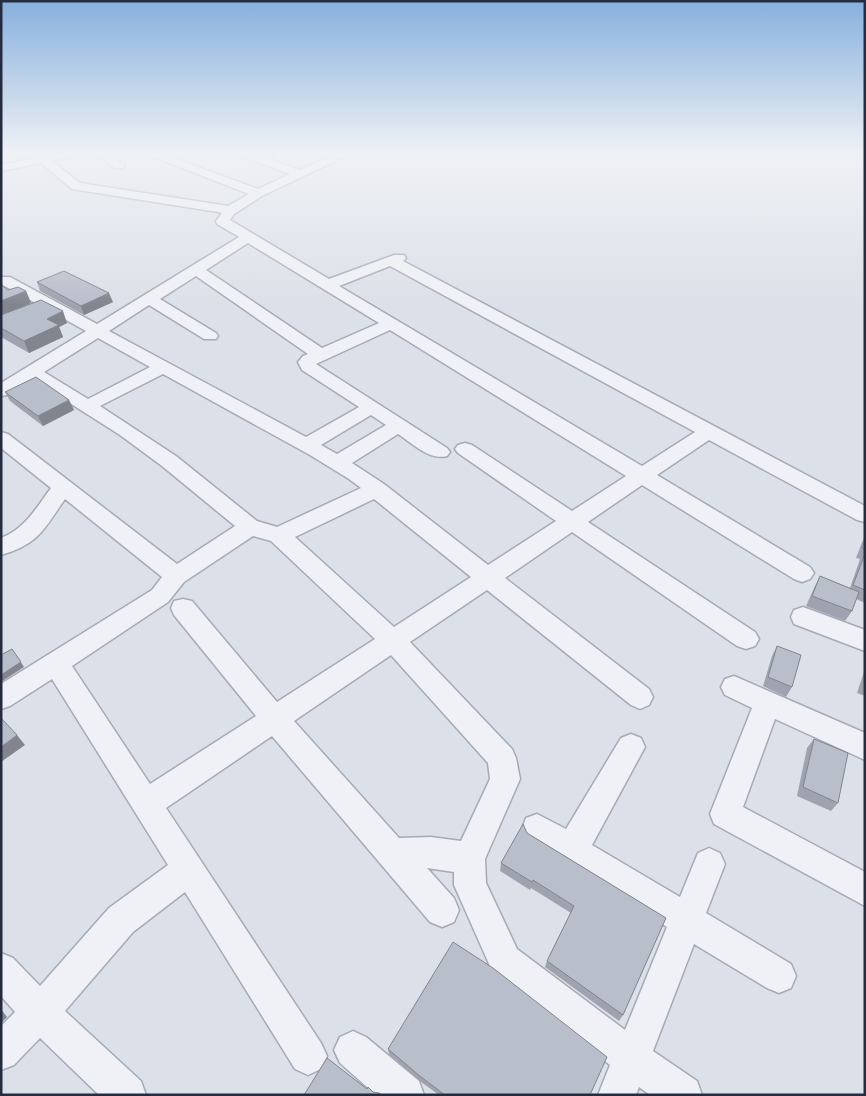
<svg xmlns="http://www.w3.org/2000/svg" width="866" height="1096" font-family="Arial,sans-serif">
<rect width="100%" height="100%" fill="#dce0e8"/>
<g fill="none" stroke-linecap="round" stroke-linejoin="round">
<g stroke="#a5aab6" stroke-width="3">
<g id="minor">
<path d="M29,152H41L45,156L62,152H85L84,154L52,161L80,183L228,206L249,194L141,152H157L258,189L290,174L231,152H248L300,170L339,152H354L262,196L234,214L230,220L329,279L394,255H404L406,258L403,261L865,506V522L857,520L709,440L657,475L810,567L814,573L810,579L802,582L794,579L642,485L588,522L755,632L759,639L755,646L746,649L737,646L572,532L505,578L649,689L653,697L649,705L640,709L631,705L487,590L410,642L512,749L516,758L520,779L485,859L486,883L517,949L625,1030L667,927L526,840L522,829L526,818L537,814L566,829L621,738L631,734L641,738L645,747L592,845L680,897L698,853L709,848L720,853L725,864L706,913L791,964L796,976L791,988L779,993L767,988L694,944L653,1051L697,1081L702,1095H650L639,1087L636,1095H598L610,1065L493,973L454,885V872L427,868L454,898L459,910L454,922L442,927L430,922L272,736L166,808L321,1043L327,1056L321,1069L308,1075L295,1069L185,892L133,932L65,1011L141,1081L146,1095H99L40,1038L14,1065L1,1070V1026L15,1012L1,996V953L13,958L40,986L109,908L168,865L52,679L10,706L1,709V684L152,590L162,577L65,499C44,529 39,544 1,555V538C25,529 36,508 51,488L1,448V432L8,434L177,564L235,526L162,466L120,435L32,379L7,395L1,396V383L86,331L1,284V277H10L97,324L239,237L217,224L216,221L222,213L218,212L72,189L41,163L1,171V165L34,158ZM248,243L379,323L322,348L206,270ZM390,266L695,432L642,466L339,286ZM196,276L308,354L303,356L298,362L302,370L359,407L306,437L109,331L149,305L204,339H216L218,336L216,333L160,299ZM390,330L626,476L572,511L472,445L465,443L458,445L455,449L458,453L556,521L488,565L384,484L352,463L398,434C412,443 430,461 447,456L450,452L447,448L316,364ZM98,338L150,367L88,399L44,372ZM163,374L310,455L349,479L361,488L277,527L257,521L176,456L100,406ZM371,415L386,425L337,454L321,445ZM374,499L471,577L394,627L295,537ZM253,536L271,541L375,639L277,702L192,601L183,599L174,601L171,608L174,615L256,716L150,784L72,666L168,602L184,582ZM391,655L488,763L490,779L461,841L431,837L399,838L294,721Z"/>
<path d="M95,152H108L125,166L123,168H115Z"/>
<path d="M803,607L865,630V651L794,624L791,617L794,610Z"/>
<path d="M734,676L865,733V760L775,719L743,807L865,872V906L714,824L710,814L752,708L725,695L721,687L725,679Z"/>
<path d="M353,1031L366,1037L419,1081L424,1095H376L340,1063L334,1050L340,1037Z"/>
</g>
</g>
<use href="#minor" fill="#eff1f6" fill-rule="evenodd"/>
</g>
<g fill="#9fa3af">
<path d="M252,152H288L272,158Z"/>
<path d="M37,282L113,302L84,315L40,291Z"/>
<path d="M1,285L8,290L26,291L31,303L12,311L67,323L59,327L63,337L29,353L1,337Z"/>
<path d="M5,392L69,400L74,410L43,426L10,401Z"/>
<path d="M865,535V603L856,599L852,611L845,621L806,606L815,586L820,576L850,588L860,559L856,558Z"/>
<path d="M777,646L792,687L786,697L763,686L772,656Z"/>
<path d="M865,669V696L857,693Z"/>
<path d="M814,739L838,803L831,811L797,796L807,748Z"/>
<path d="M527,833L666,918L623,1015L619,1021L545,967L547,961L571,913L531,888L530,890L500,871L501,863Z"/>
<path d="M388,1049L590,1095H439L421,1082L389,1054Z"/>
</g>
<g fill="#82858e">
<path d="M278,152H288L272,158V155Z"/>
<path d="M26,291L31,303L1,315V301Z"/>
<path d="M109,293L113,302L84,315L81,306Z"/>
<path d="M63,311L67,323L59,327L63,337L29,353L24,341L47,319Z"/>
<path d="M69,400L74,410L43,426L38,416Z"/>
<path d="M12,649L24,667L1,682V675Z"/>
<path d="M17,735L25,745L1,762V747Z"/>
<path d="M1,1009L7,1017L1,1023Z"/>
</g>
<g fill="#b9becb" stroke="#82858e">
<path d="M264,152H278L272,155Z"/>
<path d="M64,271L109,293L81,306L37,282Z"/>
<path d="M1,285L8,290L18,287L26,291L1,301Z"/>
<path d="M41,300L63,311L47,319L59,325L24,341L1,328V315Z"/>
<path d="M36,377L69,400L38,416L5,392Z"/>
<path d="M865,541V549L862,548Z"/>
<path d="M865,554V590L853,585Z"/>
<path d="M820,576L859,592L852,611L812,596Z"/>
<path d="M777,646L801,655L792,687L768,677Z"/>
<path d="M12,649L21,662L1,675V655Z"/>
<path d="M1,718L17,735L1,747Z"/>
<path d="M814,739L848,753L838,803L803,787Z"/>
<path d="M523,824L527,833L666,918L623,1015L547,961L574,906L533,880L532,882L501,863Z"/>
<path d="M453,942L493,968L607,1057L590,1095H445L421,1077L388,1049Z"/>
<path d="M327,1058L367,1089L368,1087L373,1092L379,1093L382,1095H304Z"/>
</g>
<linearGradient id="sky" x2="0" y2="1"><stop stop-color="#86b0dd"/><stop offset="0.5" stop-color="#eff1f5"/><stop offset="1" stop-color="#eff1f5" stop-opacity="0"/></linearGradient>
<rect width="866" height="306" fill="url(#sky)"/>
<rect width="866" height="1096" fill="none" stroke="#252c40" stroke-width="5"/>
</svg>
